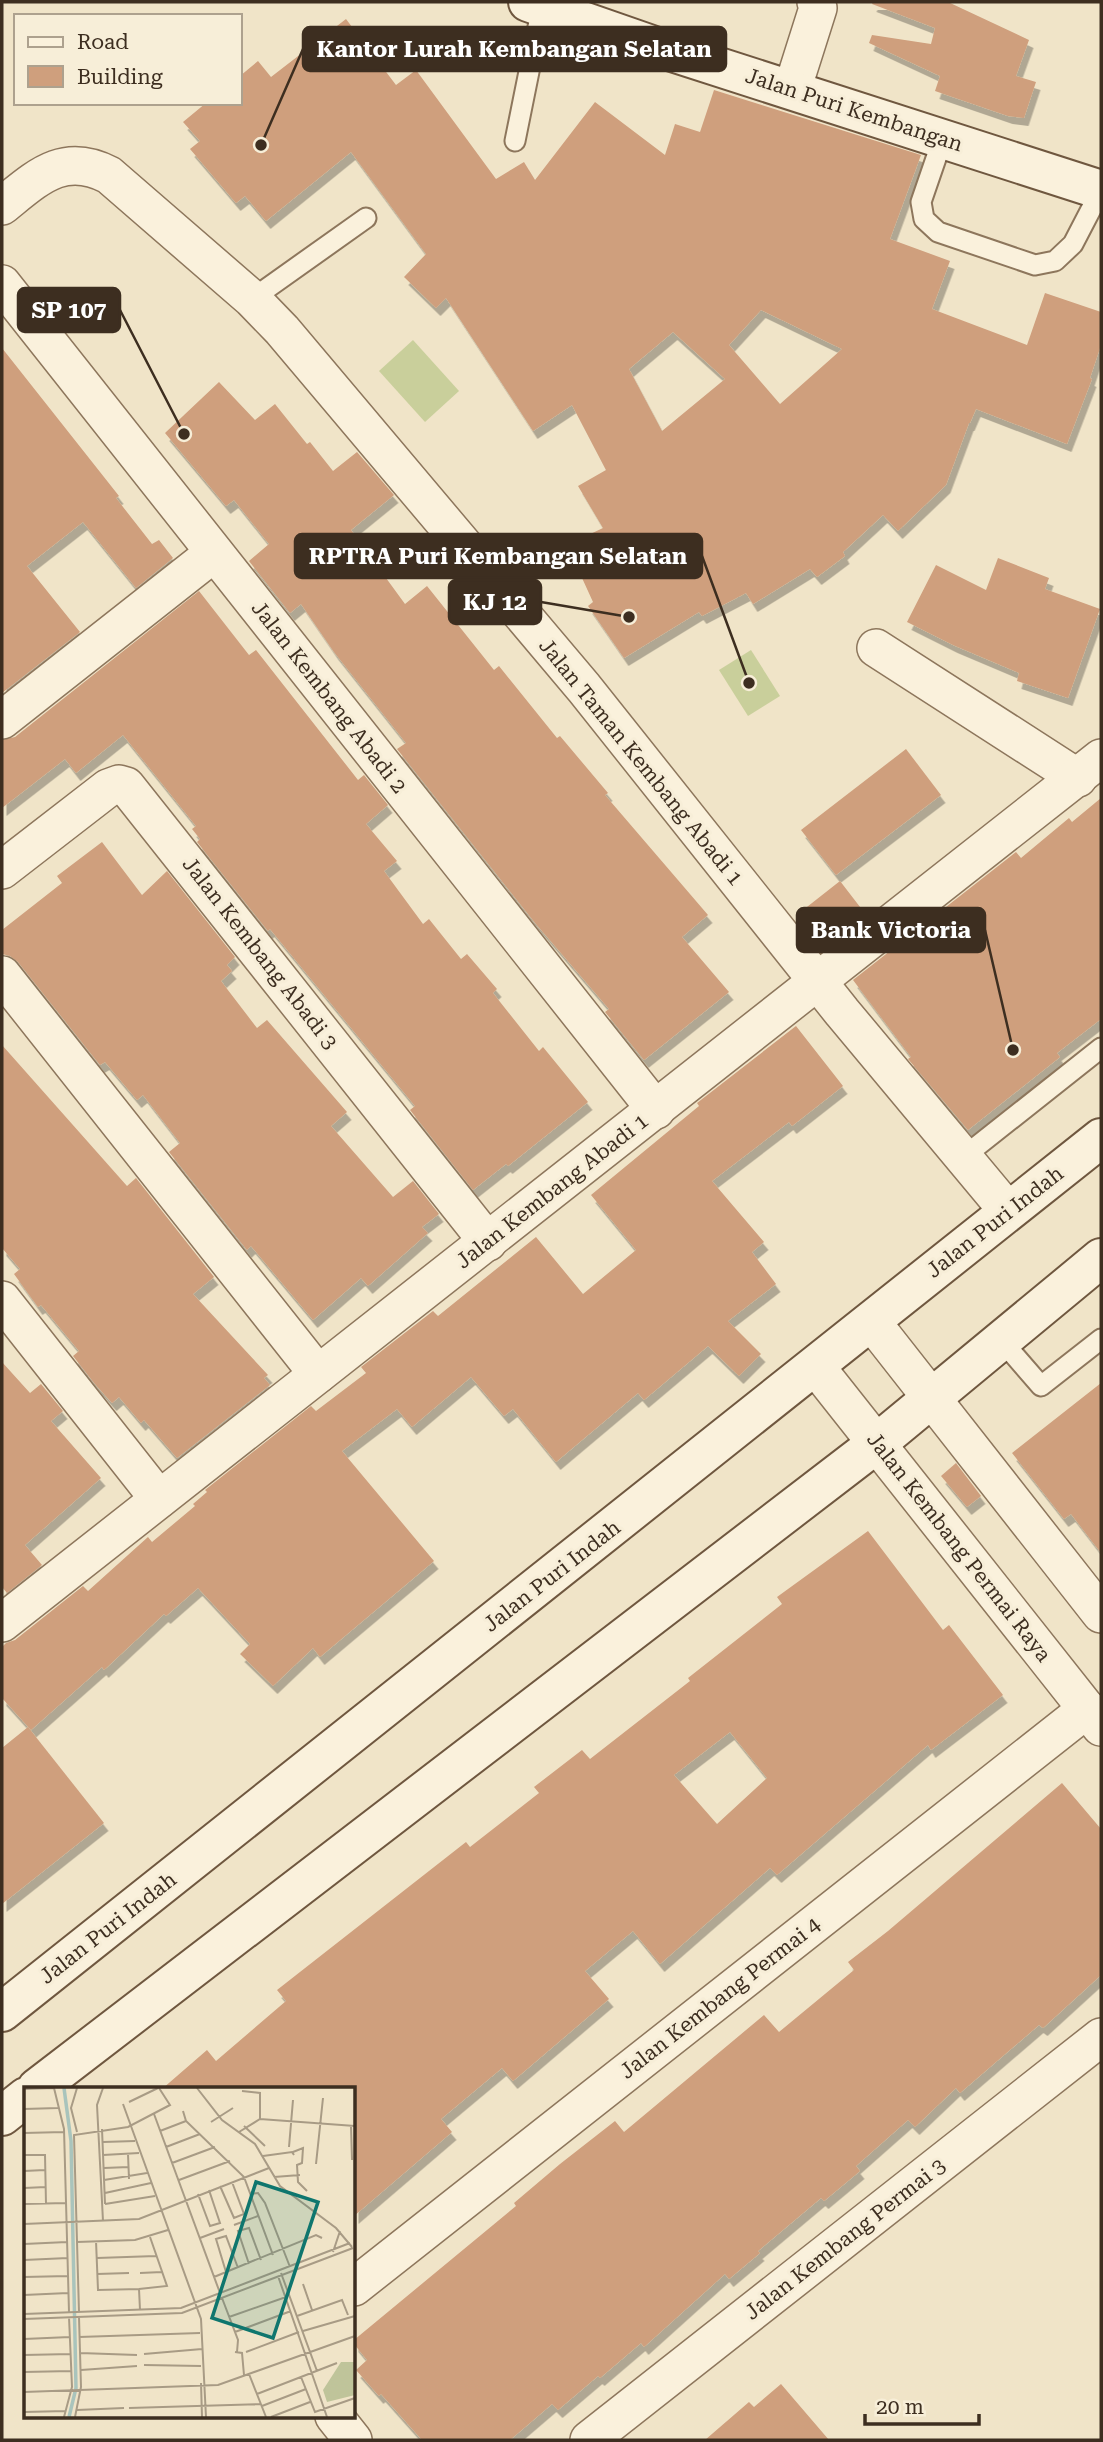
<svg xmlns="http://www.w3.org/2000/svg" width="1103" height="2442" font-family="'Roboto Serif',serif">
<defs>
<filter id="shadow"><feDropShadow dx="4.5" dy="8" stdDeviation="0" flood-color="#0004"/></filter>
</defs>
<rect width="100%" height="100%" fill="#f0e4c8"/>
<g fill="#c9cf9b">
<path d="M413,340L459,391L425,422L379,371Z"/>
<path d="M751,650L780,696L748,716L719,670Z"/>
</g>
<g fill="#cf9f7d" fill-rule="evenodd" filter="url(#shadow)">
<path d="M873,2H948L1029,40L1016,76L1036,82L1024,118L1008,116L935,91L940,76L869,43L872,35L931,44L935,28L872,4Z"/>
<path d="M346,19L396,85L416,70L496,179L524,162L535,180L595,102L665,155L675,124L700,132L714,90L921,155L890,239L950,261L932,309L1027,345L1045,293L1101,312V345L1090,378L1092,379L1067,444L976,409L970,423H969L946,485L898,531L883,515L843,552L845,556L817,577L810,569L753,604L746,593L702,616L699,612L624,658L588,606L593,602L567,545L603,528L578,486L606,470L572,405L533,431L446,298L436,308L404,277L426,254L351,152L266,221L245,196L236,203L190,149L200,141L183,122L206,103H240V76L258,61L271,77ZM761,310L842,349L780,404L729,345ZM673,332L725,379L662,431L629,369Z"/>
<path d="M2,348L119,496L116,498L152,544L159,540L173,558L136,588L83,522L27,566L80,632L2,693Z"/>
<path d="M219,382L255,420L275,404L307,444L310,442L333,471L357,452L394,495L351,530L405,604L427,586L494,670L499,666L557,738L560,736L608,793L605,795L708,915L682,937L729,992L644,1060L605,1012L609,1009L536,924L397,749L406,743L334,652L301,604L290,613L249,561L269,544L234,500L226,506L165,433Z"/>
<path d="M998,558L1049,578L1045,589L1100,609L1068,698L1017,681L1019,673L953,645L907,622L936,565L986,590Z"/>
<path d="M199,591L249,655L256,650L358,780L364,775L388,805L366,824L397,861L384,871L423,924L429,919L461,959L467,954L497,989L493,993L539,1051L543,1047L588,1102L508,1166L506,1164L473,1190L410,1110L415,1106L270,929L268,931L197,842L200,839L192,829L196,826L123,735L76,773L65,759L2,808V740L15,737Z"/>
<path d="M906,749L941,795L836,875L801,830Z"/>
<path d="M1101,798V1019L1057,1053L1060,1057L968,1130L908,1059L911,1057L853,980L1016,852L1021,858L1069,818L1072,822Z"/>
<path d="M102,842L142,895L167,871L235,957L227,965L232,971L221,981L257,1028L267,1020L347,1112L331,1126L393,1197L413,1181L439,1214L422,1227L428,1233L368,1286L361,1278L313,1320L251,1246L247,1250L169,1152L180,1143L143,1095L137,1100L105,1062L100,1065L18,962L10,956L2,954V930L62,883L57,876Z"/>
<path d="M840,881L867,916L828,946L822,938L819,941L798,914Z"/>
<path d="M796,1026L843,1086L792,1126L789,1122L712,1181L764,1242L752,1252L776,1284L728,1321L761,1354L739,1376L708,1346L644,1400L638,1393L556,1462L513,1409L504,1416L471,1377L412,1427L397,1409L342,1451L434,1561L320,1657L313,1648L273,1686L240,1654L250,1644L198,1588L166,1616L164,1614L104,1670L102,1667L31,1730L2,1698V1647L6,1643L15,1640L83,1586L88,1591L148,1537L152,1542L195,1506L193,1504L207,1492L205,1490L311,1406L316,1411L366,1373L361,1367L433,1311L438,1316L536,1237L583,1294L636,1250L591,1195L699,1106L697,1103Z"/>
<path d="M2,1045L127,1186L136,1178L214,1277L193,1294L268,1375L264,1378L270,1385L177,1458L144,1420L141,1423L119,1397L112,1403L95,1384L73,1356L79,1351L41,1305L38,1307L14,1274L20,1269L2,1248Z"/>
<path d="M2,1362L30,1393L41,1384L63,1411L51,1421L101,1478L25,1545L42,1565L7,1593L2,1587Z"/>
<path d="M1101,1383V1553L1071,1514L1064,1519L1012,1453Z"/>
<path d="M956,1463L981,1496L967,1507L941,1476Z"/>
<path d="M868,1531L943,1630L949,1625L1003,1695L931,1750L928,1745L777,1875L770,1868L660,1964L633,1931L585,1971L609,1999L513,2081L502,2068L441,2119L452,2132L354,2216V2089H162L207,2050L216,2061L286,2001L277,1990L466,1842L470,1847L539,1793L534,1787L582,1750L590,1759L690,1681L688,1678L782,1604L777,1597ZM730,1732L767,1778L717,1824L674,1775Z"/>
<path d="M28,1727L104,1823L2,1904V1748Z"/>
<path d="M1062,1783L1101,1829V1975L1043,2028L1039,2025L960,2093L956,2088L915,2127L908,2120L856,2166L860,2171L824,2201L821,2198L758,2251L760,2253L729,2279L725,2274L644,2347L641,2343L600,2378L598,2376L558,2410L552,2404L510,2440H422L381,2394L379,2396L356,2370L367,2360L354,2344V2340L516,2206L514,2203L560,2164L615,2121L624,2132L764,2015L779,2032L854,1970L848,1962L888,1931Z"/>
<path d="M781,2384L829,2440H705L749,2402L754,2407Z"/>
</g>
<g fill="none" stroke-linecap="round" stroke-linejoin="round">
<g stroke="#8d765c" stroke-width="23">
<g id="service">
<path d="M943,138L921,202L924,219L938,232L1035,265L1055,261L1073,244L1101,190"/>
<path d="M515,141L542,7"/>
<path d="M252,299L366,218"/>
<path d="M962,1158L1101,1048"/>
<path d="M1002,1341L1041,1386L1101,1339"/>
</g>
</g>
<g stroke="#8d765c" stroke-width="40">
<g id="minor">
<path d="M792,90L818,8L816,2"/>
<path d="M2,206C37,178 63,151 109,175L252,299L282,330L584,688L842,1012L1008,1211"/>
<path d="M2,284L656,1110"/>
<path d="M876,648L1078,778"/>
<path d="M2,720L214,553"/>
<path d="M2,870L108,788L119,784L126,786L488,1242"/>
<path d="M2,975L318,1374"/>
<path d="M2,1300L159,1499"/>
<path d="M871,1321L1101,1614"/>
<path d="M816,1367L1101,1727"/>
<path d="M2,1623L1101,758"/>
<path d="M354,2287L1087,1709"/>
<path d="M334,2416L353,2440"/>
<path d="M589,2440L1101,2037"/>
</g>
</g>
<g stroke="#6f573f" stroke-width="42">
<g id="secondary">
<path d="M528,2L666,50L1101,190"/>
<path d="M2,2012L1101,1138"/>
<path d="M37,2088L876,1444L1101,1258"/>
<path d="M2,2116L26,2097"/>
</g>
</g>
<use href="#service" stroke="#faf1dc" stroke-width="19"/>
<use href="#minor" stroke="#faf1dc" stroke-width="37"/>
<use href="#secondary" stroke="#faf1dc" stroke-width="38"/>
</g>
<g text-anchor="middle" stroke-width="6" stroke-linejoin="round" paint-order="stroke">
<g font-size="21" fill="#3d2e20" stroke="#f7eed8">
<text transform="translate(854 110) rotate(18)" y="7">Jalan Puri Kembangan</text>
<text transform="translate(329 697) rotate(52)" y="7">Jalan Kembang Abadi 2</text>
<text transform="translate(641 762) rotate(51)" y="7">Jalan Taman Kembang Abadi 1</text>
<text transform="translate(260 953) rotate(52)" y="7">Jalan Kembang Abadi 3</text>
<text transform="translate(552 1191) rotate(-38)" y="7">Jalan Kembang Abadi 1</text>
<text transform="translate(995 1222) rotate(-38)" y="7">Jalan Puri Indah</text>
<text transform="translate(959 1547) rotate(52)" y="7">Jalan Kembang Permai Raya</text>
<text transform="translate(552 1576) rotate(-38)" y="7">Jalan Puri Indah</text>
<text transform="translate(108 1928) rotate(-38)" y="7">Jalan Puri Indah</text>
<text transform="translate(720 1998) rotate(-38)" y="7">Jalan Kembang Permai 4</text>
<text transform="translate(845 2239) rotate(-38)" y="7">Jalan Kembang Permai 3</text>
</g>
</g>
<g transform="translate(24 2087)">
<rect width="331" height="331" fill="#f0e4c8"/>
<path d="M317,275H331V308L303,315L299,303Z" fill="#bfc49a"/>
<path fill="none" stroke="#a9c4bc" stroke-width="3.5" d="M40,1L47,54L52,301L45,330"/>
<path fill="none" stroke="#a89b85" stroke-width="2" d="M30,1L40,42L45,225M53,1L47,21L53,45M173,1L198,33L231,57L256,99L312,141L328,160M0,2L30,1M218,4L236,6V32M105,15L134,1M99,17L177,232L182,330M0,22L34,21M159,24L162,34L220,90L249,168M130,27L196,206M187,35L209,21M220,39L241,59M327,39L328,73M78,42L81,117M136,44L162,34M215,45L236,32L331,39M0,46L40,45M79,55L111,54M142,60L176,47M265,60L269,13M269,65L279,61L278,76L273,78L274,95L283,104M104,67L105,92M0,68H21L22,117M79,68L115,66M239,69L268,65L270,68M148,76L191,60M292,77L299,11M80,81L105,80M0,84L21,83M250,90L276,88M80,93L123,86M155,93L206,74M196,99L210,131L220,127L208,95M0,101L22,100M81,106L127,96M174,107L186,139L196,136L185,103M226,107L234,106L241,116L266,180M0,117L42,116M81,117L131,109M79,134L73,18L79,1M0,137L115,132L245,81M210,138L234,129M176,151L200,142M72,154L74,203L115,202L116,223M53,155L111,153L144,143M0,157L43,155M309,165L316,144M73,171L132,169M0,173L44,171M225,177L214,144L225,141L237,173M202,185L192,152L202,149L214,181M116,186L138,185M257,186L293,284M73,187L105,186M254,189L303,330M0,190L44,189M190,190L292,148L298,151M279,197L288,223M115,202L143,199L126,150M0,208L44,206M198,211L214,253L213,265M55,225L50,48L104,40L146,18L135,1M0,227L157,221L326,156M273,229L318,213L324,228M205,230L262,210M0,232L158,226L329,161M279,244L331,229M211,245L267,224M55,250L176,246M0,252L46,250M211,265L218,266L220,288M222,265L275,245M56,266L113,268M120,267L178,262M0,268L47,267M120,278L177,279M57,283L113,279M0,285L47,284M225,287L242,330M277,290L291,325L331,311M177,296L178,330M0,305L194,298L331,249M233,307L313,276M238,319L282,302M105,321L237,317M53,323L100,321M0,325L42,324M40,330L48,300L45,230M51,330L57,300L55,230M247,330L286,315"/>
<path fill="#0f766e" fill-opacity="0.15" stroke="#0f766e" stroke-width="3.5" d="M232,95L294,115L249,251L188,231Z"/>
<rect width="331" height="331" fill="none" stroke="#3d2e20" stroke-width="3.5"/>
</g>
<path fill="none" stroke="#3d2e20" stroke-width="2.5" d="M261 145L303 49M184 434L120 310M749 683L702 556M629 617L541 602M1013 1050L985 930"/>
<g fill="#3d2e20" stroke="#f7eed8" stroke-width="2.5">
<circle cx="261" cy="145" r="7"/>
<circle cx="184" cy="434" r="7"/>
<circle cx="749" cy="683" r="7"/>
<circle cx="629" cy="617" r="7"/>
<circle cx="1013" cy="1050" r="7"/>
</g>
<g fill="#3d2e20" stroke="#3d2e20" stroke-width="2.5">
<rect x="303" y="27" width="423" height="44" rx="7"/>
<rect x="18" y="288" width="102" height="44" rx="7"/>
<rect x="295" y="534" width="407" height="44" rx="7"/>
<rect x="449" y="580" width="92" height="44" rx="7"/>
<rect x="797" y="908" width="188" height="44" rx="7"/>
</g>
<g font-size="23" text-anchor="middle" font-weight="bold" fill="#fff">
<text x="514" y="57">Kantor Lurah Kembangan Selatan</text>
<text x="69" y="318">SP 107</text>
<text x="498" y="564">RPTRA Puri Kembangan Selatan</text>
<text x="495" y="610">KJ 12</text>
<text x="891" y="938">Bank Victoria</text>
</g>
<rect width="1103" height="2442" fill="none" stroke="#3d2e20" stroke-width="7"/>
<rect x="14" y="14" width="228" height="91" fill="#f7eed8" stroke="#ada18e" stroke-width="2"/>
<rect x="28" y="37" width="35" height="10" fill="#faf1dc" stroke="#ada18e" stroke-width="2"/>
<text x="77" y="49" font-size="21" fill="#3d2e20">Road</text>
<rect x="28" y="66" width="35" height="21" fill="#cf9f7d" stroke="#ada18e" stroke-width="2"/>
<text x="77" y="84" font-size="21" fill="#3d2e20">Building</text>
<path d="M865 2414v10h114v-10" fill="none" stroke="#3d2e20" stroke-width="3.5"/>
<text x="876" y="2414" font-size="21" fill="#3d2e20" stroke="#f7eed8" stroke-width="5" paint-order="stroke">20 m</text>
</svg>
